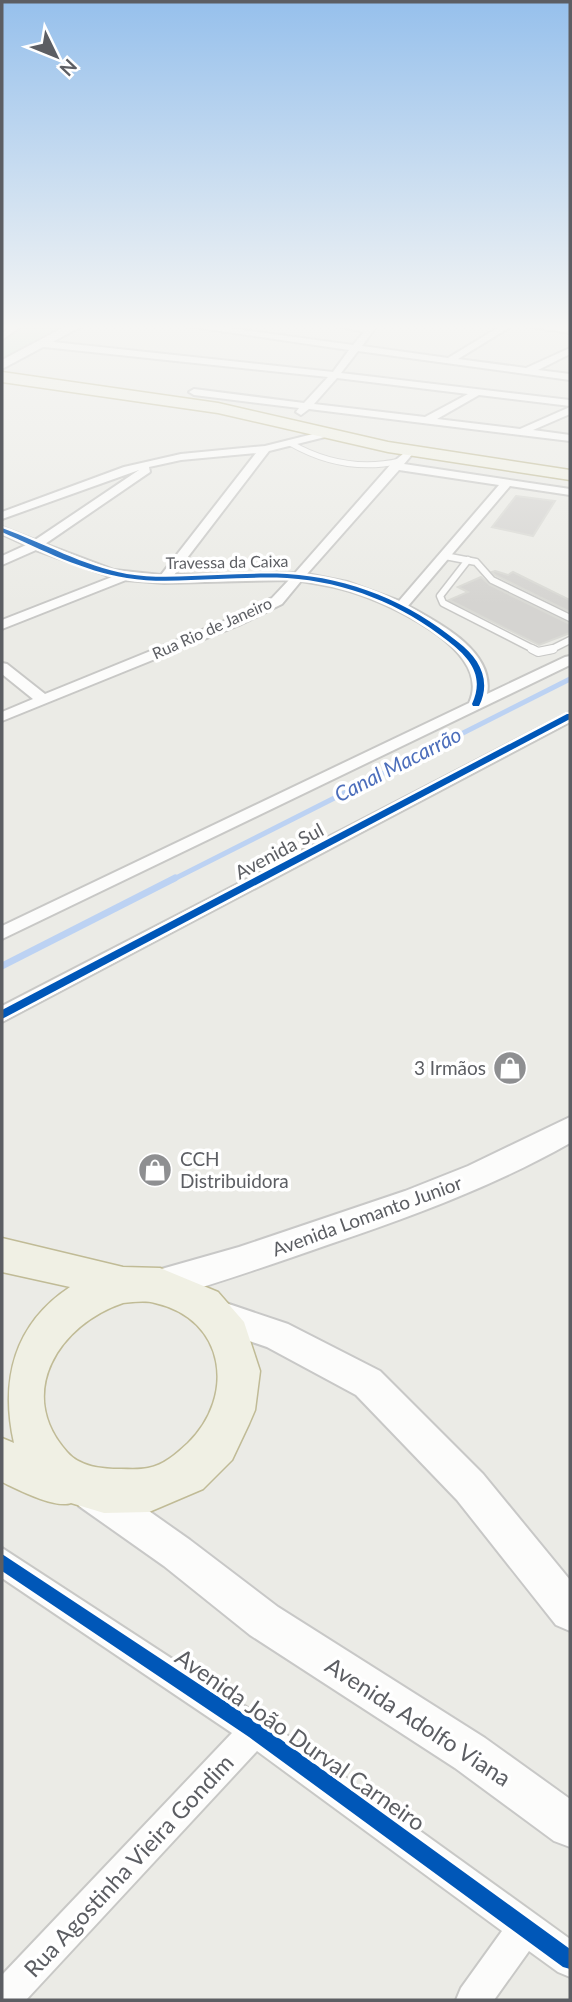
<svg xmlns="http://www.w3.org/2000/svg" width="572" height="2002" font-family="Lato,sans-serif">
<rect width="100%" height="100%" fill="#ebebe6"/>
<path fill="#d4e7d6" d="M26,324H74L2,363V342Z"/>
<g fill="none" stroke-linecap="round" stroke-linejoin="round">
<path stroke="#bcd2f3" stroke-width="5" d="M172,880L570,679"/>
<path stroke="#bcd2f3" stroke-width="7" d="M2,966L175,878"/>
</g>
<g fill="#d5d4d1" stroke="#dadad5" stroke-width="2">
<path d="M516,496L555,501L533,536L492,527Z"/>
<path d="M495,571L508,575L513,572L570,600V612L495,575L492,572Z"/>
<path d="M481,577L490,585L570,624V633L539,645L449,600L468,592L458,587Z"/>
</g>
<g fill="none" stroke-linecap="round" stroke-linejoin="round">
<g stroke="#c8c8c6" stroke-width="7">
<path id="service-far2" d="M290,443C325,463 361,470 400,461"/>
</g>
<g stroke="#c8c8c6" stroke-width="9">
<g id="service-far1">
<path d="M445,556L476,562L492,580L570,618"/>
<path d="M468,560L440,596L443,603L535,650"/>
<path d="M550,650L570,640"/>
</g>
</g>
<g stroke="#c8c8c6" stroke-width="10">
<path id="service" d="M532,649L538,652L553,649"/>
</g>
<g stroke="#c8c8c6" stroke-width="4">
<g id="minor">
<path d="M14,324H24L2,340V333Z"/>
<path d="M172,324H198L353,345L364,332L330,324L367,327L378,324L362,346L448,358L504,324H515L458,359L526,368L570,348V354L538,370L570,374V380L358,351L341,373L570,400V406L479,395L437,419L520,429L570,407V414L533,430L570,435V441L309,409L301,415L296,412L299,408L194,395L189,392L194,389L304,403L328,377L44,347L40,344L44,341L333,372L349,350ZM337,378L468,394L425,417L314,404Z"/>
<path d="M528,324L570,327V333L532,327Z"/>
<path d="M325,431L330,434L329,436L269,451L174,575L295,573L391,464L410,448L415,451L404,464L570,489V495L510,486L408,606C439,623 495,651 487,694L565,657L570,656V665L2,939V926L469,703C493,652 397,607 359,594C340,587 321,584 301,581L282,604L239,625L2,721V712L33,699L2,674V663L7,664L45,694L229,619L272,598L289,580L164,583L126,580L2,629V620L112,577L36,550L2,565V556L26,545L2,534V527L35,540L139,470L2,519V512L124,467L181,454L265,446ZM256,453L161,575L114,570L45,544L150,472L149,467L181,460ZM399,470L499,485L399,601L347,582L307,574Z"/>
<path d="M570,712V722L2,1022V1006Z"/>
<path d="M2,1548L266,1720L570,1939V1977L558,1972L529,1951L494,2000H456L461,1988L502,1931L257,1751L26,2000H2V1975L232,1733L2,1578Z"/>
</g>
</g>
<g stroke="#c8c8c7" stroke-width="4">
<g id="secondary">
<path d="M70,324H86L2,369V360Z"/>
<path d="M570,1117V1143C494,1186 413,1216 330,1244C273,1264 216,1284 158,1300L147,1295L142,1285L147,1275L158,1270L239,1247L405,1191L468,1166Z"/>
<path d="M217,1300L288,1324L380,1371L483,1474L570,1580V1631L556,1625L457,1500L356,1395L267,1347L205,1326L200,1315L205,1304Z"/>
<path d="M92,1475L105,1480L190,1540L278,1607L485,1738L570,1799V1847L554,1841L455,1768L250,1635L164,1566L79,1506L74,1493L79,1480Z"/>
</g>
</g>
<g stroke="#c0bb96" stroke-width="3">
<g id="trunk">
<path d="M2,372L218,403L388,442L570,470V480L388,452L218,413L2,382Z"/>
<path d="M2,1238L123,1267L160,1268L218,1292L244,1322L260,1371L255,1410L249,1424L232,1460L203,1489L149,1512L104,1513L71,1503C55,1509 17,1489 2,1482V1438L14,1443C0,1380 14,1324 70,1287L2,1272ZM123,1303C133,1302 145,1300 155,1303C226,1319 236,1396 188,1443C176,1454 164,1465 148,1468C139,1470 129,1469 121,1469C102,1469 80,1467 67,1452C14,1393 60,1324 123,1303Z"/>
</g>
</g>
<use href="#service-far2" stroke="#fcfcfb" stroke-width="5"/>
<use href="#service-far1" stroke="#fcfcfb" stroke-width="6"/>
<use href="#service" stroke="#fcfcfb" stroke-width="8"/>
<use href="#minor" fill="#fcfcfb" fill-rule="evenodd"/>
<use href="#secondary" fill="#fcfcfb" fill-rule="evenodd"/>
<use href="#trunk" fill="#f0f0e4" fill-rule="evenodd"/>
<g stroke="#fff" stroke-width="5">
<g id="cycleway">
<path d="M2,528C44,543 83,566 127,574C157,579 188,576 218,575C241,574 264,573 287,574C351,578 409,602 458,642C479,658 492,680 479,706H473L472,704C485,676 470,658 448,641C401,604 347,582 287,578C264,577 240,578 217,579C187,580 157,583 127,578C83,571 42,550 2,532Z"/>
<path d="M567,714H570V719L2,1019V1010Z"/>
<path d="M2,1554L261,1725L570,1949V1969L563,1967L249,1737L2,1571Z"/>
</g>
</g>
<use href="#cycleway" fill="#0057b8" fill-rule="evenodd"/>
</g>
<linearGradient id="sky" x2="0" y2="1"><stop stop-color="#96c0ec"/><stop offset="0.54" stop-color="#f6f6f4"/><stop offset="1" stop-color="#f6f6f4" stop-opacity="0"/></linearGradient>
<rect width="572" height="605" fill="url(#sky)"/>
<defs>
<g id="shop-disc" transform="scale(1.75)"><circle r="9.5" fill="#8e8f91" stroke="#fff"/><path d="M-5-2.5h2.3a2.7 3.5 0 0 1 5.4 0H5L5.5 6h-11ZM-1.5-2.5h3a1.5 2.3 0 0 0-3 0Z" fill="#fff"/></g>
</defs>
<g fill-rule="evenodd">
<use href="#shop-disc" x="510" y="1068"/>
<use href="#shop-disc" x="155" y="1170"/>
</g>
<g text-anchor="middle" stroke-width="7" stroke-linejoin="round" paint-order="stroke">
<g font-size="16" fill="#5c5e63" stroke="#fff">
<text transform="translate(227 562) rotate(-1)" y="6">Travessa da Caixa</text>
<text transform="translate(212 628) rotate(-24)" y="6">Rua Rio de Janeiro</text>
</g>
<g font-size="19" fill="#5c5e63" stroke="#fff">
<text transform="translate(279 851) rotate(-28)" y="7">Avenida Sul</text>
<text transform="translate(367 1216) rotate(-20)" y="7">Avenida Lomanto Junior</text>
</g>
<g font-size="19" fill="#5c5e63" stroke="#fff" text-anchor="end">
<text x="486" y="1075">3 Irmãos</text>
<text x="180" y="1166" text-anchor="start">CCH<tspan x="180" dy="22">Distribuidora</tspan></text>
</g>
<g font-size="21" font-style="italic" fill="#4c6ebb" stroke="#fff">
<text transform="translate(398 765) rotate(-27)" y="7">Canal Macarrão</text>
</g>
<g font-size="23" fill="#5c5e63" stroke="#fff">
<text transform="translate(418 1722) rotate(33)" y="8">Avenida Adolfo Viana</text>
<text transform="translate(300 1740) rotate(35)" y="8">Avenida João Durval Carneiro</text>
<text transform="translate(129 1866) rotate(-47)" y="8">Rua Agostinha Vieira Gondim</text>
</g>
</g>
<rect width="572" height="2002" fill="none" stroke="#5c5e63" stroke-width="7"/>
<g transform="translate(56 56) rotate(133)" stroke="#ffffff" stroke-width="5" paint-order="stroke">
<path d="M0-5L12 26L0 18L-12 26Z" fill="#5c5e63"/>
<text y="-10" font-size="19" font-weight="bold" text-anchor="middle" fill="#5c5e63">N</text>
</g>
</svg>
